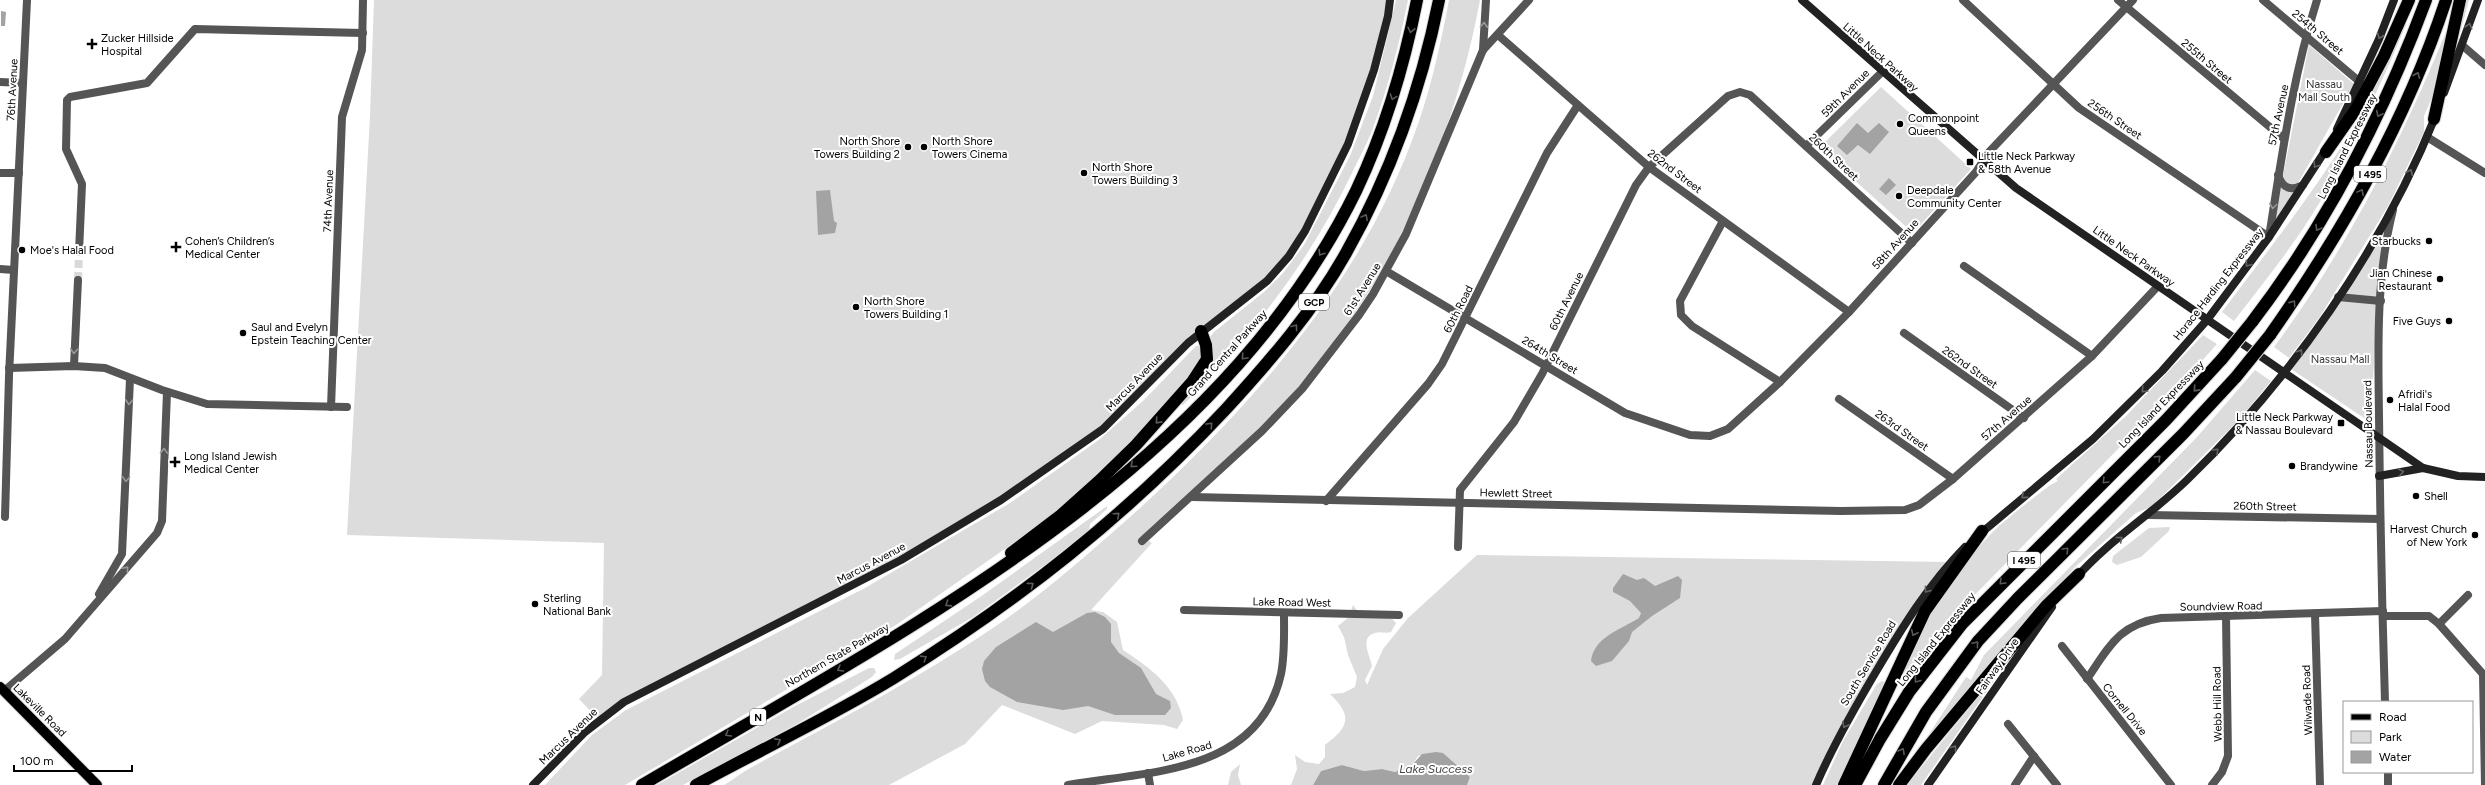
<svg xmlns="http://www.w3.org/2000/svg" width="2485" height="785" font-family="Figtree,sans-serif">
<rect width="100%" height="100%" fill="#fff"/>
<g fill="#dcdcdc">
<path d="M374,0H1390L1388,16L1348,144L1281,266L1201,331L1121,413L969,521L644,691L599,720L579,699L602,675L604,543L347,535L370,116Z"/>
<path d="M1396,0H1408C1399,45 1388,88 1372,131C1366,146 1358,160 1351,175C1308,264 1252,335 1183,405L1180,403C1199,382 1218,368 1210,337L1214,332L1264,292L1284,272L1304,245L1350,156L1373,96Z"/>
<path d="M1449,0H1480C1457,124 1407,246 1331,347C1278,419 1209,477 1144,538L1152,543L1091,610L1103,612L1117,622L1123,650C1149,667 1177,687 1183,720L1177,729L1164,725L1102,721L1075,734L1002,705L965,744L889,785H724C733,780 742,772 752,767C833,723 916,680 993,628C1046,592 1093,550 1140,508C1257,401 1365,277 1418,124C1432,84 1441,42 1449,0Z"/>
<path d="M2466,0H2469L2456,48Z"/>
<path d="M2405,25H2406C2381,85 2353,144 2321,200C2296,243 2264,282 2234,321L2222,312C2266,253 2313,194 2351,131C2371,97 2388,61 2405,25Z"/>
<path d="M2446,32L2449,34L2433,95L2424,116V132L2388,206L2319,318L2289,358L2274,347C2346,250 2400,144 2446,32Z"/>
<path d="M2309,45L2354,84L2276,222L2274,221Z"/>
<path d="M1881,87L1971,169L1913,233L1819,148Z"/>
<path d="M2376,245H2382L2370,422L2291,369Z"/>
<path d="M2203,335L2217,344L2172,394L1956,614L1901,679C1915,628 1961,562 1999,526C2015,512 2032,499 2049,486L2058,481L2056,479L2125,417Z"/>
<path d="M1196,346H1202L1201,363L1162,412L1104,470L1045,521L896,625L625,785H545L592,735L626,710L865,588L1010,503L1100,439L1144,400Z"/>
<path d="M2255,370L2271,381L2238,421L2151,507L2136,513L2074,568L1922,745L1966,677L1971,680L1984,655L2197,437Z"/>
<path d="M1107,506V509L1090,524L1089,530L1050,561L973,617L900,659L894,660L895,654L983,595Z"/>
<path d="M2170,527L2169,531L2141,557L2117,565L2112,562L2113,556L2149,528Z"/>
<path d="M1477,555L1949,562L1916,605L1814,785H1467L1470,777L1436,752L1418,756L1412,765L1395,772L1382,769L1364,771L1342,765L1321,771L1313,785H1291L1297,769L1295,755L1305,762L1319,764L1325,757V745C1349,727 1353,716 1330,694L1343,693L1355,687L1357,677L1348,655L1344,637L1338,626L1349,617L1353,605L1358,612L1392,619L1396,623L1391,632C1385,634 1381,631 1375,633C1359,637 1370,656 1372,666L1365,680L1367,685L1383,649L1408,618Z"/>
<path d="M869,668H874L876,672L872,677L800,722L683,785H657L795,706Z"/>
<path d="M1992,680L1994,681L1921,785H1907Z"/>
<path d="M1882,681L1884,682V690L1840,785H1823L1843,741L1877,684Z"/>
<path d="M1240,764L1238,775L1241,785H1228L1231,772Z"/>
</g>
<g fill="#a3a3a3">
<path d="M1,11L6,12L5,26H1Z"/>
<path d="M1857,123L1868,133L1879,123L1889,132L1870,154L1858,145L1847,155L1837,146Z"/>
<path d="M1889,178L1896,185L1886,195L1879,189Z"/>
<path d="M830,190L834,221L837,223L835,233L818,235L816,191Z"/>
<path d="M1623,574L1637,580L1644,578L1655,586L1678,576L1682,580L1680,598L1652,616L1632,632L1629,641L1612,661L1596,666L1591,661C1594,637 1620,630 1639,618L1641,613L1630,601L1613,592V588Z"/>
<path d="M1095,612L1105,617L1111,624V642L1119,653L1141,668L1156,694L1170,701L1171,708L1165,715H1115L1088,706L1063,710L1017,702L990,687L985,681L982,669L984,661L996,647L1036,622L1053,632L1087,613Z"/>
<path d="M1436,752L1443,753L1470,777L1467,785H1313L1321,771L1342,765L1364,771L1382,769L1395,772L1412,765L1422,754Z"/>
</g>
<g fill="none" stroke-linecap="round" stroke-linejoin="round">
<path stroke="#d9d9d9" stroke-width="8" stroke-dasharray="8 4" stroke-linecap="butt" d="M78,280L79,252"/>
<g stroke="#dbdbdb" stroke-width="12">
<path id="primary" d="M0,687L97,785"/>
</g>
<g stroke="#dbdbdb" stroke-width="14">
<g id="motorway">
<path d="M2434,119L2460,0"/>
<path d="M2326,152L2356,109L2384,56L2409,0"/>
<path d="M2252,322C2327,224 2383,116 2426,0"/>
<path d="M2270,335C2343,231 2406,121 2446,0"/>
<path d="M1011,553L1061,515L1099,481L1136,445L1192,382L1207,359L1206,345L1201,331"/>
<path d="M642,785C902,632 1217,474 1356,191C1385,130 1404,66 1417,0"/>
<path d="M696,785C762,749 830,717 894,678C1018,601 1126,516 1226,409C1270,361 1314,310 1346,253C1391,173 1421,90 1439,0"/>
<path d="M1844,785L1925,611L1982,531"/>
<path d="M1855,785L1880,739L1909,692L1962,624L2166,420L2222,359"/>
<path d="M1884,785L1926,712L1978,641L2018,598L2183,434L2236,377"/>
<path d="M1899,785L1926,749L2046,606L2079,574"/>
</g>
</g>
<g stroke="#555" stroke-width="8">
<path d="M1963,0L2079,108L2269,237C2282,156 2292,79 2317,0"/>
<path d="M2118,0L2283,138"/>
<path d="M2263,0L2360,82"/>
<path d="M1498,35L1649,167L1849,312"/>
<path d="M2463,46L2485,65"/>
<path d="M1483,50L1486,0"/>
<path d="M0,82L23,83"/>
<path d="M2427,137L2485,173"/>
<path d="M1806,146L1882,72"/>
<path d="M0,173H19"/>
<path d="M2278,175C2283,189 2291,191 2303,185"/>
<path d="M1723,221L1680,301L1681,315L1692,326L1780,382"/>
<path d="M79,252L82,184L66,149L67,100L70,97L147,83L195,29L363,33"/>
<path d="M1964,266L2092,356"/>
<path d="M0,269L14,270"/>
<path d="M1386,271L1625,413L1690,435L1710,436L1728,429L1780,382L1849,312L1976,172L1989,152L2133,0"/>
<path d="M1904,333L2024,418"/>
<path d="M74,366L78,280"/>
<path d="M9,368L74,366L105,368L162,390L207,404L347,407"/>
<path d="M1839,399L1953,479"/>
<path d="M331,407L342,117L362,50L363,0"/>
<path d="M1192,497L1841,511L1905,510L1919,505L1953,479L2092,356L2158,286"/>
<path d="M1326,501L1428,384L1442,364L1547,153L1578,105"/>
<path d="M2149,515L2380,519"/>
<path d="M5,517L9,376L27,0"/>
<path d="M1142,541L1262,431L1302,389L1359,315L1373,294L1406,234L1483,50L1529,0"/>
<path d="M1458,547L1460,490L1514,422L1542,374L1636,185L1649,167L1728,96L1740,92L1750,95L1912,243"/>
<path d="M99,594L122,554L130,379"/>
<path d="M1184,610L1399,615"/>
<path d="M2315,614L2320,785"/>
<path d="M2383,616H2429L2439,624L2483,674L2485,785"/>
<path d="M2439,624L2468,595"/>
<path d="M2062,646L2171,785"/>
<path d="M2087,679C2109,647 2119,624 2161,618L2383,611"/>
<path d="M4,691L65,639L157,533L162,521L167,392"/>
<path d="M2008,724L2057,785"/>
<path d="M1148,773L1150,785"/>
<path d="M1068,785C1149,771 1259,774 1281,674C1285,654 1284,633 1284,613"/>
<path d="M2015,785L2034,756"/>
<path d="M2212,785L2222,772L2228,756L2226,617"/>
</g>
<g stroke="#555" stroke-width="8">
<path d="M2338,297L2381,301"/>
<path d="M2385,702C2382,606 2380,511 2379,415C2378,347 2376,276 2393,210"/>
<path d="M2388,772V785"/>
</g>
<g stroke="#222" stroke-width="8">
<path d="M1802,0L2016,188L2423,468L2458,476L2485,477"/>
<path d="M2444,93L2478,0"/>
<path d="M2337,129L2379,39L2394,0"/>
<path d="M2379,476L2423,468"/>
<path d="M1980,534L2093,439L2162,371L2207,320L2269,237L2327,148"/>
<path d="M2076,578C2108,541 2152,514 2187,480C2291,379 2382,250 2436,115"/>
<path d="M533,785L585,732L624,702L901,560L1001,500L1103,429L1188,343L1267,281L1289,256L1305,231L1348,144L1374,70L1388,16L1390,0"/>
<path d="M1816,785C1833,745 1855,707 1877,670C1903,626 1929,584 1965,547"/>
<path d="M1928,785L2052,607"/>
</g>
<use href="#primary" stroke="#000" stroke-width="10"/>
<use href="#motorway" stroke="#000" stroke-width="12"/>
<g stroke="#dbdbdb" stroke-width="14" stroke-linecap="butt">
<g id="motorway-bridge">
<path d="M2222,359L2252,322"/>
<path d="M2236,377L2270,335"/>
</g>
</g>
<use href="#motorway-bridge" stroke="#000" stroke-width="12"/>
</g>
<defs><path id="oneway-chevron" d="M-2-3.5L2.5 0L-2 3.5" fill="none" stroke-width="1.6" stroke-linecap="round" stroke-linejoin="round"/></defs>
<g stroke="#999">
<use href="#oneway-chevron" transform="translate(1484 25) rotate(-87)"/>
<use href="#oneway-chevron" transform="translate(2273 206) rotate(98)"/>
<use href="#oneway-chevron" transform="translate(74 351) rotate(93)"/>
<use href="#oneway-chevron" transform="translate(129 402) rotate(93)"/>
<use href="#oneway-chevron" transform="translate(164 451) rotate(-88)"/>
<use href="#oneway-chevron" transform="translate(126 479) rotate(93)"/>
<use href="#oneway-chevron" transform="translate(126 569) rotate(-49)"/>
</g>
<g stroke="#646464">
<use href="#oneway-chevron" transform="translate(2469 26) rotate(-72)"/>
<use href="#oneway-chevron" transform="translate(2380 36) rotate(112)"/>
<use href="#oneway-chevron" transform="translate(2316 165) rotate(124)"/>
<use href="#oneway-chevron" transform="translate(2410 172) rotate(-65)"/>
<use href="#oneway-chevron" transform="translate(2248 264) rotate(127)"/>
<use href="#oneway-chevron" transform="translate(2300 352) rotate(-56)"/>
<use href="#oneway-chevron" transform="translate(2144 390) rotate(134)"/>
<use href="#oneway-chevron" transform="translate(2216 451) rotate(-45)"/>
<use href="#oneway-chevron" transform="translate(2401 472) rotate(-11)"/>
<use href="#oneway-chevron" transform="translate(2024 496) rotate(140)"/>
<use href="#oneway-chevron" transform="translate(2120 539) rotate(-39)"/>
<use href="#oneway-chevron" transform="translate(1927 590) rotate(128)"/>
<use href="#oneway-chevron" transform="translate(1845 725) rotate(119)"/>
<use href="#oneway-chevron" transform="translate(1954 748) rotate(-55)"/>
</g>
<g stroke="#595959">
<use href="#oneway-chevron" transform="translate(1411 30) rotate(103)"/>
<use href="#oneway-chevron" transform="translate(2417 75) rotate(-67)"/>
<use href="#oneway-chevron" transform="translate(1393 97) rotate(110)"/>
<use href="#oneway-chevron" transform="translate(2379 114) rotate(116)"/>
<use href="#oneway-chevron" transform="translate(2361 192) rotate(-62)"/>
<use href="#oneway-chevron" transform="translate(1365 217) rotate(-62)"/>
<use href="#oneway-chevron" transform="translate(2318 228) rotate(121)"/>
<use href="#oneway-chevron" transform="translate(1321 253) rotate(123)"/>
<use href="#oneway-chevron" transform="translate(2293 303) rotate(-55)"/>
<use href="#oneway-chevron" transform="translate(1295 327) rotate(-53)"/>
<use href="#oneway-chevron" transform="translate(1244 357) rotate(133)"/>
<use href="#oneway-chevron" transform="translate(2196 389) rotate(132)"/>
<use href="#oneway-chevron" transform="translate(1158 421) rotate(132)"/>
<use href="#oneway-chevron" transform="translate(1210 425) rotate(-47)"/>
<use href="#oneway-chevron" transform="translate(2158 458) rotate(-45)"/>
<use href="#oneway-chevron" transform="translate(1133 465) rotate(138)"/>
<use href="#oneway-chevron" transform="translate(2105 481) rotate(135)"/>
<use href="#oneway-chevron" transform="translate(1117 515) rotate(-42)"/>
<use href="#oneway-chevron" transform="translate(2066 550) rotate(-45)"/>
<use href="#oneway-chevron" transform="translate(2002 582) rotate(135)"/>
<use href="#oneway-chevron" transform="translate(1031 585) rotate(-36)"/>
<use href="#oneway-chevron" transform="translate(948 604) rotate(147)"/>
<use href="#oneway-chevron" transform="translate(1914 633) rotate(115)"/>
<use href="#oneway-chevron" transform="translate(1976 644) rotate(-50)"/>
<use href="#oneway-chevron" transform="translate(924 658) rotate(-32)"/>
<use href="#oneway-chevron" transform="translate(840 669) rotate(150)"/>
<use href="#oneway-chevron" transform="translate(1917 680) rotate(127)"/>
<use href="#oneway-chevron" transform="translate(728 734) rotate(150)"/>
<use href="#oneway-chevron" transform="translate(778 741) rotate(-28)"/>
<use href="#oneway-chevron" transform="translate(1902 751) rotate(-61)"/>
</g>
<g fill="#000" stroke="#fff" stroke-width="1.5">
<path d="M90 38h4v4h4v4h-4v4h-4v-4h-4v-4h4z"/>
<circle cx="1900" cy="124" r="4"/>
<circle cx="908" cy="147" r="4"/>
<circle cx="924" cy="147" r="4"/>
<rect x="1966" y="158" width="8" height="8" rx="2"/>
<circle cx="1084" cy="173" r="4"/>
<circle cx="1899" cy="196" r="4"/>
<circle cx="2429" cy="241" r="4"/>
<path d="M174 241h4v4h4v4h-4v4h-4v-4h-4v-4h4z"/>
<circle cx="22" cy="250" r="4"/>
<circle cx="2440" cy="279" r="4"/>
<circle cx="856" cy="307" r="4"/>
<circle cx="2449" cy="321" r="4"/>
<circle cx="243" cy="333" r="4"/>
<circle cx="2390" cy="400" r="4"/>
<rect x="2337" y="419" width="8" height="8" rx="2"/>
<path d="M173 456h4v4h4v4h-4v4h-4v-4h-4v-4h4z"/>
<circle cx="2292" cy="466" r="4"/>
<circle cx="2416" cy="496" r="4"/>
<circle cx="2475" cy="535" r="4"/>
<circle cx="535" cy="604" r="4"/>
</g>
<g text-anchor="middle" stroke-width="4" stroke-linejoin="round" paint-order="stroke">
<g fill="#fff" stroke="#4c4c4c" stroke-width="1">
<rect x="2354" y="166" width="32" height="16" rx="3"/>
<rect x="1299" y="294" width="30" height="16" rx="3"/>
<rect x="2008" y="552" width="32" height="16" rx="3"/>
<rect x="750" y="709" width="16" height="16" rx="3"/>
</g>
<g font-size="10" font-weight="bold" fill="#000">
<text x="2370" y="178">I 495</text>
<text x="1314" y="306">GCP</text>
<text x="2024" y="564">I 495</text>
<text x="758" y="721">N</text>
</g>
<g font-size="11" fill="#000" stroke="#fff">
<text transform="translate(2318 32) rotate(40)" y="4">254th Street</text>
<text transform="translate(1881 57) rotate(42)" y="4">Little Neck Parkway</text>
<text transform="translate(2207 61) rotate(40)" y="4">255th Street</text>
<text transform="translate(12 90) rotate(-87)" y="4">76th Avenue</text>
<text transform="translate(1845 93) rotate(-45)" y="4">59th Avenue</text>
<text transform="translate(2278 115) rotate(-78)" y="4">57th Avenue</text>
<text transform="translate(2115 119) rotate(34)" y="4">256th Street</text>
<text transform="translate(2347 146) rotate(-63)" y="4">Long Island Expressway</text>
<text transform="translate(1834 157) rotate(43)" y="4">260th Street</text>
<text transform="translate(1675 171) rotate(37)" y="4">262nd Street</text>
<text transform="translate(328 201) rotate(-88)" y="4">74th Avenue</text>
<text transform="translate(1895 244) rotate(-48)" y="4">58th Avenue</text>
<text transform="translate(2134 256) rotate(35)" y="4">Little Neck Parkway</text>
<text transform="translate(2218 284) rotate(-52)" y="4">Horace Harding Expressway</text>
<text transform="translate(1362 289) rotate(-58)" y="4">61st Avenue</text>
<text transform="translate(1566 301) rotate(-64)" y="4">60th Avenue</text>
<text transform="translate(1458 309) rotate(-63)" y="4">60th Road</text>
<text transform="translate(1227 353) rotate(-48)" y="4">Grand Central Parkway</text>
<text transform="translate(1550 355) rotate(31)" y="4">264th Street</text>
<text transform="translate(1970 367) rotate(35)" y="4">262nd Street</text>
<text transform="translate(1134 382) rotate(-46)" y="4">Marcus Avenue</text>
<text transform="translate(2161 404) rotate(-46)" y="4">Long Island Expressway</text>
<text transform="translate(2006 418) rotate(-41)" y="4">57th Avenue</text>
<text transform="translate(2368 424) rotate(-91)" y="4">Nassau Boulevard</text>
<text transform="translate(1902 430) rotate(35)" y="4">263rd Street</text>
<text transform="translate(1516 493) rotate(1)" y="4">Hewlett Street</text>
<text transform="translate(2265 506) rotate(1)" y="4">260th Street</text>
<text transform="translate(871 563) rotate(-28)" y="4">Marcus Avenue</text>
<text transform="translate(1292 602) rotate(1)" y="4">Lake Road West</text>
<text transform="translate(2221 606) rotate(-1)" y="4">Soundview Road</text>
<text transform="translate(1936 639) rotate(-51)" y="4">Long Island Expressway</text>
<text transform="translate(837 655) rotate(-30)" y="4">Northern State Parkway</text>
<text transform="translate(1868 663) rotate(-59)" y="4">South Service Road</text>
<text transform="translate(1997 666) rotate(-55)" y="4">Fairway Drive</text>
<text transform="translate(2307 700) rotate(-92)" y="4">Wilwade Road</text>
<text transform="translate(2217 704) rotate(-91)" y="4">Webb Hill Road</text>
<text transform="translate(2125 709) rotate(51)" y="4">Cornell Drive</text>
<text transform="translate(40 710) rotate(45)" y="4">Lakeville Road</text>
<text transform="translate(568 736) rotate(-44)" y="4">Marcus Avenue</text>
<text transform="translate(1187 751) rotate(-16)" y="4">Lake Road</text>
</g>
<g font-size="11" fill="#000" stroke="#fff" text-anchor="start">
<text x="101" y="42">Zucker Hillside<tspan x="101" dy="13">Hospital</tspan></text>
<text x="1908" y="122">Commonpoint<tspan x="1908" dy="13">Queens</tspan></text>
<text x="900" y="145" text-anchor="end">North Shore<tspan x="900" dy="13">Towers Building 2</tspan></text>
<text x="932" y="145">North Shore<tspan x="932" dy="13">Towers Cinema</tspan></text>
<text x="1978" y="160">Little Neck Parkway<tspan x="1978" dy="13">&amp; 58th Avenue</tspan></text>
<text x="1092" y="171">North Shore<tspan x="1092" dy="13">Towers Building 3</tspan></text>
<text x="1907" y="194">Deepdale<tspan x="1907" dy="13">Community Center</tspan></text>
<text x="185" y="245">Cohen’s Children’s<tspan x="185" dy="13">Medical Center</tspan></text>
<text x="2421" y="245" text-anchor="end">Starbucks</text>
<text x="30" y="254">Moe's Halal Food</text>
<text x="2432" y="277" text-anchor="end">Jian Chinese<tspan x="2432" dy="13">Restaurant</tspan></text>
<text x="864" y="305">North Shore<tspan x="864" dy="13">Towers Building 1</tspan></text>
<text x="2441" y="325" text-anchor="end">Five Guys</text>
<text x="251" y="331">Saul and Evelyn<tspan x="251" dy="13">Epstein Teaching Center</tspan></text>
<text x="2398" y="398">Afridi's<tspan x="2398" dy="13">Halal Food</tspan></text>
<text x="2333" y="421" text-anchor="end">Little Neck Parkway<tspan x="2333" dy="13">&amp; Nassau Boulevard</tspan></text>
<text x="184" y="460">Long Island Jewish<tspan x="184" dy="13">Medical Center</tspan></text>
<text x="2300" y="470">Brandywine</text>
<text x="2424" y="500">Shell</text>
<text x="2467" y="533" text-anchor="end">Harvest Church<tspan x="2467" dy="13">of New York</tspan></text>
<text x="543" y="602">Sterling<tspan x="543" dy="13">National Bank</tspan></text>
</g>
<g font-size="11" fill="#333" stroke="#fff">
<text x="2324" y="88">Nassau<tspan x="2324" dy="13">Mall South</tspan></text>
<text x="2340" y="363">Nassau Mall</text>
</g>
<g font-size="12" font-style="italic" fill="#444" stroke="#fff">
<text x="1436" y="773">Lake Success</text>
</g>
</g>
<rect x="2343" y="701" width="130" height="72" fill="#ffffff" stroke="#999999"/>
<rect x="2351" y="714" width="20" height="6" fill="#000000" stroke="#999999"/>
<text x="2379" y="721" font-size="12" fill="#000000">Road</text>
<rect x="2351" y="731" width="20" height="12" fill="#dcdcdc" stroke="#999999"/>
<text x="2379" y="741" font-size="12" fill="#000000">Park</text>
<rect x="2351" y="751" width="20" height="12" fill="#a3a3a3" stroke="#999999"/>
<text x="2379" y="761" font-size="12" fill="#000000">Water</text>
<path d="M14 765v6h118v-6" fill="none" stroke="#000000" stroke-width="2"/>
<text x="20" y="765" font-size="12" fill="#000000" stroke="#ffffff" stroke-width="3" paint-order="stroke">100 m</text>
</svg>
